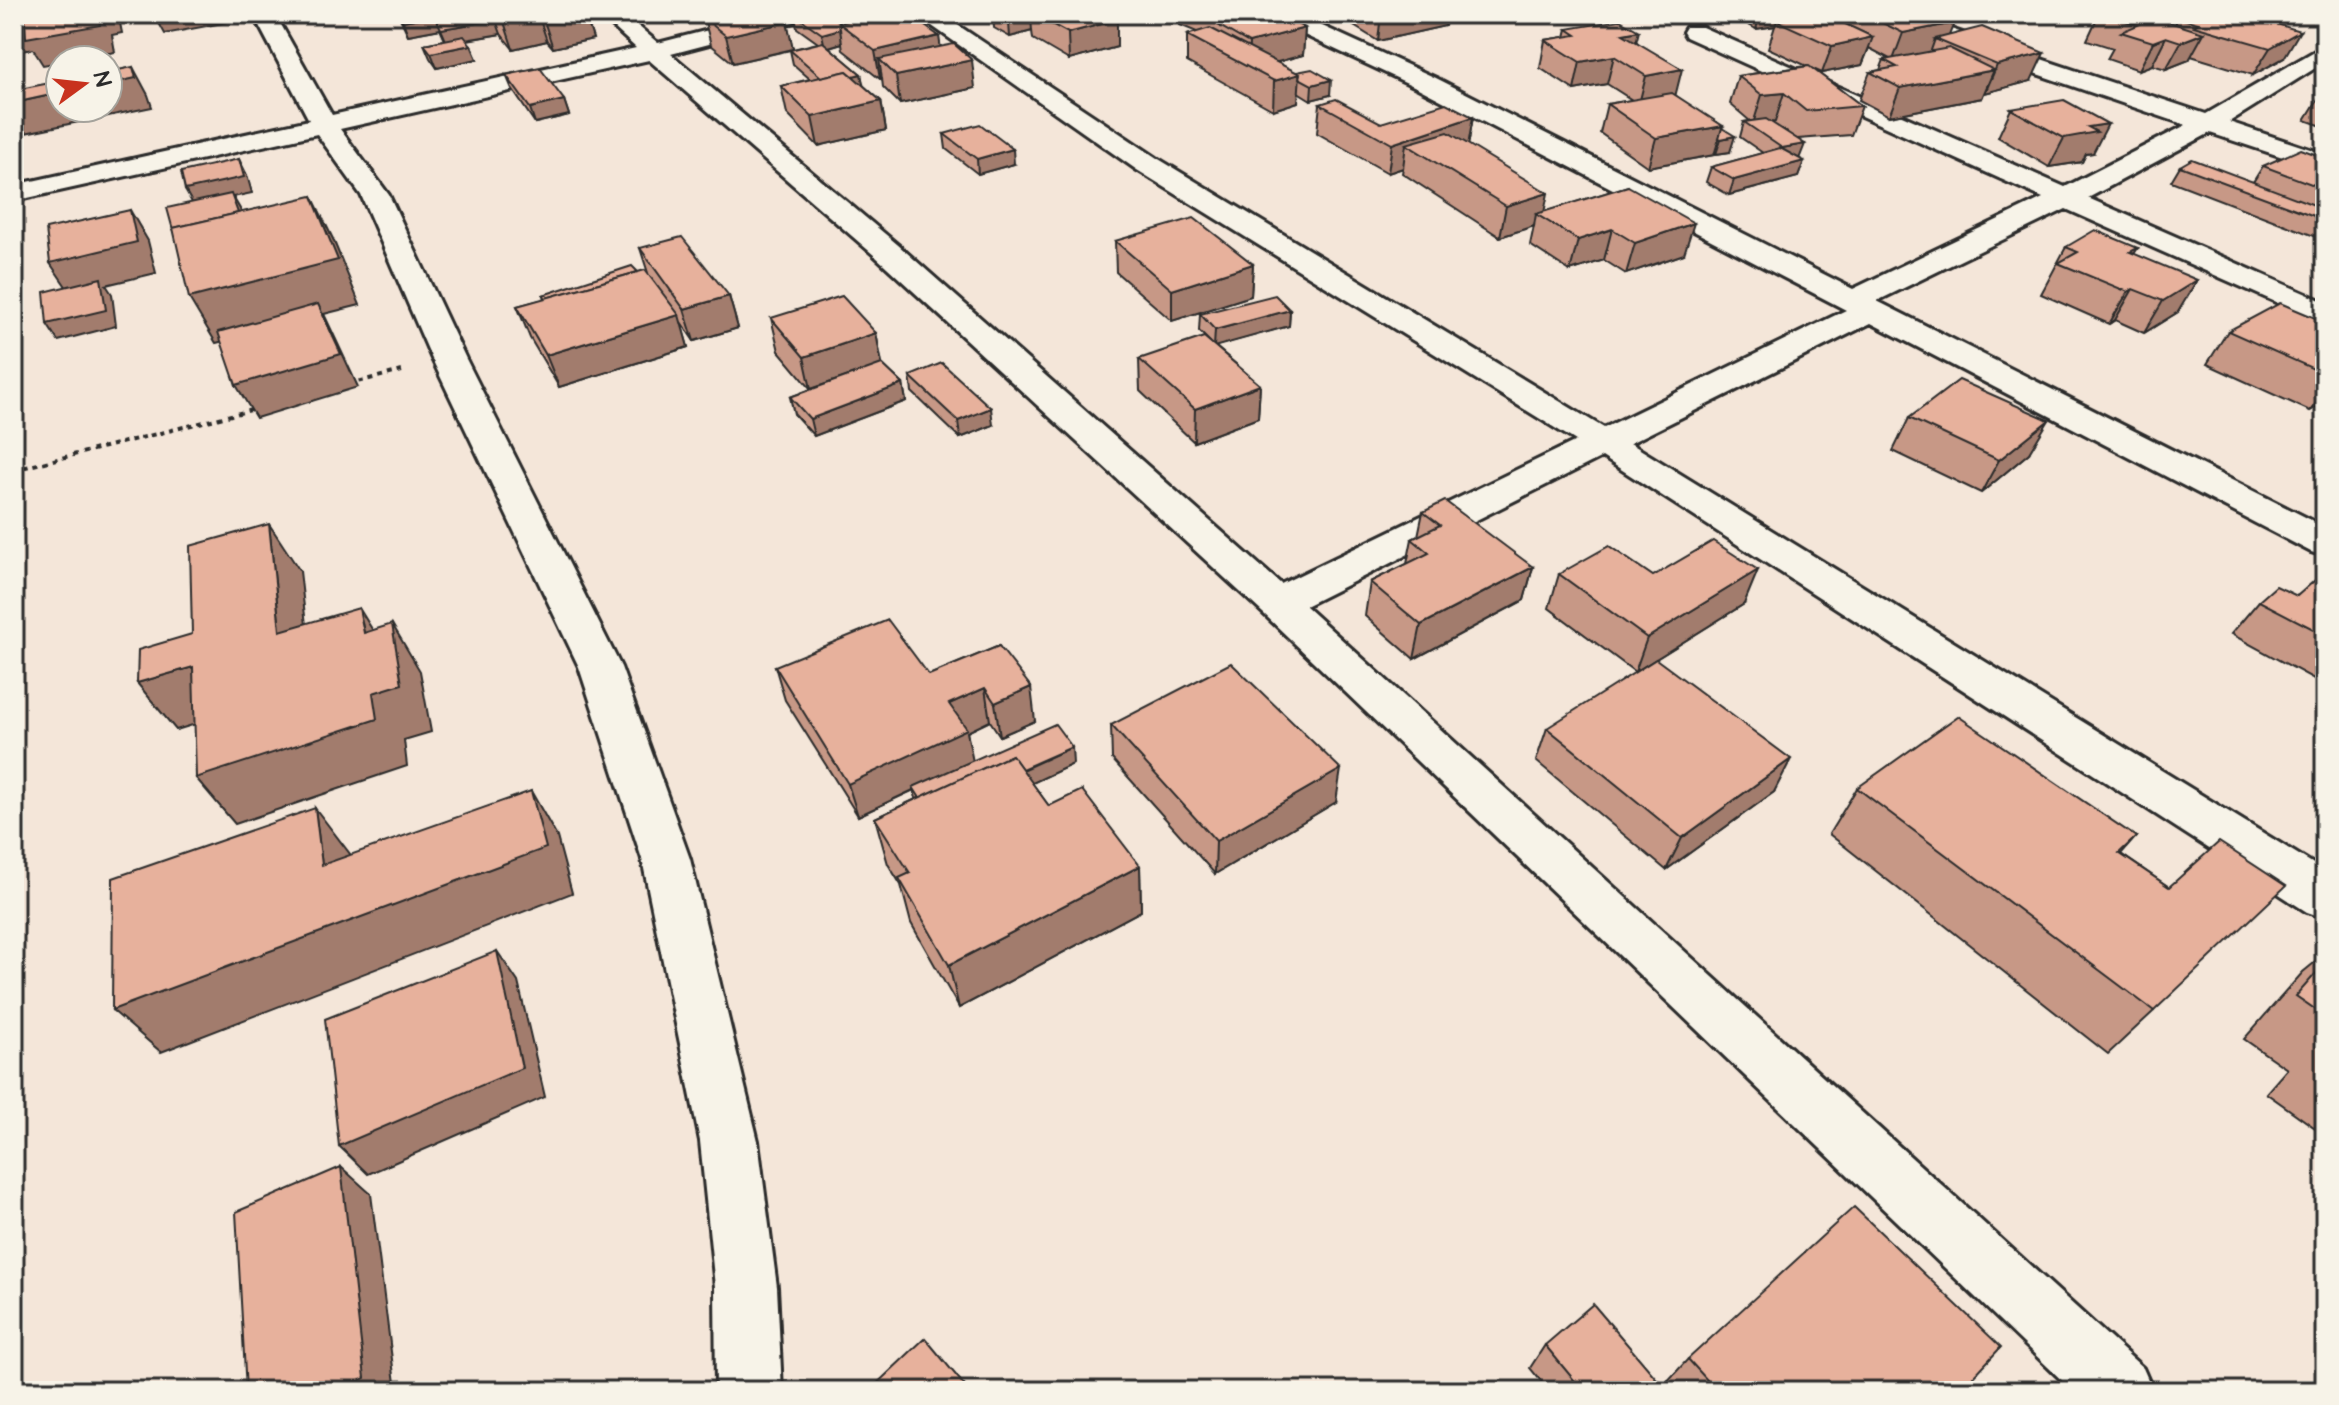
<svg xmlns="http://www.w3.org/2000/svg" width="2339" height="1405" font-family="'Architects Daughter',sans-serif">
<rect width="100%" height="100%" fill="#f4e6d9"/>
<filter id="ink" filterUnits="userSpaceOnUse"><feTurbulence type="fractalNoise" baseFrequency=".0125" numOctaves="2"/><feDisplacementMap in="SourceGraphic" scale="16" xChannelSelector="R" yChannelSelector="G"/><feConvolveMatrix kernelMatrix="1 2 1 2 8 2 1 2 1" color-interpolation-filters="sRGB"/></filter>
<g filter="url(#ink)">
<g fill="none" stroke-linecap="round" stroke-linejoin="round">
<g stroke="#2b2b2b" stroke-width="6">
<path id="minor" d="M253,14H275L332,115L636,48L599,14H624L658,43L771,14H808L805,19L671,54L897,244L1281,584L1576,441L1137,170L915,14H941L1157,158L1604,428L1846,310L1418,88L1270,19L1267,14H1296L1436,78L1853,289L2043,198L1686,37L1683,32L1686,27H1702L2065,187L2186,125L1876,19L1873,14H1906L2206,114L2325,45V62L2229,122L2325,154V171L2210,133L2088,198L2325,302V324L2066,209L1877,301L2325,527V556L2311,552L1871,323L1630,443L2325,871V918L2307,912L1602,457L1305,606L2143,1368L2153,1391H2073L1263,613L875,256L649,60L340,129L389,195L466,359L621,667L690,859L758,1141L777,1287L782,1391H716L715,1287L700,1141L642,859L579,667L432,359L361,195L317,134L14,201V185L309,120Z"/>
</g>
<g stroke="#2b2b2b" stroke-width="4" stroke-dasharray="5 5" stroke-linecap="butt">
<path d="M349,384L402,371"/>
<path d="M14,470L255,409"/>
</g>
<use href="#minor" fill="#f7f3e8" fill-rule="evenodd"/>
</g>
<g fill="#c79886" stroke="#2b2b2b" stroke-width="2">
<path d="M398,14H452V15L458,14H585L593,39L553,48L547,41L513,49L501,34L467,40L477,59L437,68L430,58L424,44L445,40L440,29L408,35Z"/>
<path d="M794,14L842,23L941,46L975,88L900,104L883,87L882,79H880L843,50L842,43L829,47L861,74L863,85L881,101L886,130L818,146L787,114L781,86L810,79L793,64L790,50L733,63L711,45L704,18L787,22L793,49L818,43L797,28Z"/>
<path d="M993,14H1106L1117,47L1069,60L1033,39L1032,31L1010,37L994,28Z"/>
<path d="M1180,14H1278L1305,28L1303,55L1277,62L1330,95L1311,100L1298,92V102L1273,110L1187,62V35L1197,32L1180,25Z"/>
<path d="M1342,14H1447L1445,26L1378,41L1341,18Z"/>
<path d="M1546,14H1592L1562,22Z"/>
<path d="M1729,14H1934L1949,35L2031,81L1984,93L1982,98L1889,116L1859,100L1870,72L1880,70L1884,60L1890,59L1869,48L1862,65L1822,73L1813,69L1862,106L1851,135L1798,139L1799,159L1804,161L1798,177L1729,195L1706,182L1711,167L1763,153L1740,137L1744,122L1750,121L1730,104L1738,76L1807,66L1768,48L1775,26L1756,29Z"/>
<path d="M2043,14H2063L2054,18Z"/>
<path d="M2099,14H2144L2175,24L2178,18L2244,14L2284,58L2253,75L2191,56L2189,60L2166,69L2152,65L2139,70L2107,59L2113,48L2087,40Z"/>
<path d="M1567,29L1637,42L1675,95L1722,128L1730,152L1716,154L1714,153V155L1648,167L1600,133L1607,104L1632,100L1607,84L1574,90L1540,68L1545,40L1565,37Z"/>
<path d="M506,75L564,100L569,115L535,123L512,89Z"/>
<path d="M2323,91H2325V127L2305,120Z"/>
<path d="M1320,104L1381,123L1473,117L1468,145L1544,212L1628,186L1684,254L1626,274L1604,260L1570,271L1530,245L1534,226L1500,237L1402,173L1403,168L1388,173L1317,133Z"/>
<path d="M2011,109L2093,153L2086,154L2082,162L2049,167L1998,137Z"/>
<path d="M944,134L1014,164L978,174L946,149Z"/>
<path d="M2325,158V238L2322,239L2171,181L2180,166L2253,182L2263,166Z"/>
<path d="M1115,241L1253,264L1251,296L1172,321L1116,272Z"/>
<path d="M2066,247L2138,248L2134,254L2178,312L2144,333L2115,320L2109,324L2041,294Z"/>
<path d="M640,248L729,296L738,328L694,341L681,322L688,347L559,387L530,338L517,306L544,299L543,295L638,272L649,276Z"/>
<path d="M1290,310L1289,326L1215,346L1260,385L1258,418L1194,442L1140,391L1139,359L1210,342L1199,331L1200,314Z"/>
<path d="M771,318L876,333L882,364L903,384L906,401L814,436L794,414L790,397L811,389L779,351Z"/>
<path d="M2325,322V402L2310,411L2207,364L2228,331Z"/>
<path d="M910,376L993,425L960,438L912,392Z"/>
<path d="M1909,418L2029,453L1981,493L1893,451Z"/>
<path d="M1423,512L1533,567L1524,600L1414,659L1365,616L1370,582L1407,564L1412,539L1418,536Z"/>
<path d="M1559,574L1653,576L1744,604L1635,672L1549,608Z"/>
<path d="M2325,576V685L2231,634L2259,601L2297,596Z"/>
<path d="M999,646L1035,721L1000,736L990,721L967,732L972,761L1073,764L1032,783L1049,806L1140,866L1141,911L959,1008L911,923L901,885L888,864L875,818L916,799L914,790L858,816L785,700L775,666L929,675Z"/>
<path d="M1111,725L1336,802L1215,874L1112,759Z"/>
<path d="M1547,728L1774,792L1666,870L1536,761Z"/>
<path d="M1857,788L2136,837L2121,854L2169,887L2154,1011L2108,1054L1829,834Z"/>
<path d="M2325,954V1135L2266,1093L2287,1069L2244,1039L2303,972Z"/>
<path d="M1545,1345L1663,1386L1688,1359L1960,1391H1549L1530,1368Z"/>
</g>
<g fill="#a27c6d" stroke="#2b2b2b" stroke-width="2">
<path d="M61,14H117L119,18L122,33L112,35L115,52L72,60H60V62L43,65L33,49L14,52V22Z"/>
<path d="M154,14H229L233,21L165,34Z"/>
<path d="M443,14H452L457,26L408,35L403,21Z"/>
<path d="M515,14H585L593,39L553,48L544,21L538,14L547,41L513,49L504,22Z"/>
<path d="M1226,14H1264L1221,27V15Z"/>
<path d="M1381,14H1447L1445,26L1378,41Z"/>
<path d="M1564,14H1592L1562,22Z"/>
<path d="M1766,14H1811L1777,21L1775,26L1756,29L1760,15Z"/>
<path d="M1838,14H1854L1850,24L1819,31L1824,17Z"/>
<path d="M1031,17L1032,31L1010,37L1009,23Z"/>
<path d="M496,20L501,34L447,43L441,29Z"/>
<path d="M1117,20V47L1069,60L1068,33Z"/>
<path d="M787,22L793,49L733,63L726,36Z"/>
<path d="M1954,23L1946,43L1935,39L1930,53L1893,60L1903,33Z"/>
<path d="M1305,28L1303,55L1252,69L1248,67L1249,43Z"/>
<path d="M840,29L842,43L825,48L822,34Z"/>
<path d="M1639,31L1632,58L1623,34Z"/>
<path d="M2300,31L2284,58L2253,75L2270,48Z"/>
<path d="M2204,33L2189,60L2166,69L2181,42Z"/>
<path d="M939,36L943,64L879,59L882,79H880L875,51Z"/>
<path d="M1873,37L1862,65L1822,73L1832,46Z"/>
<path d="M2166,37L2152,65L2139,70L2153,42Z"/>
<path d="M471,45L477,59L437,68L431,53Z"/>
<path d="M2044,53L2031,81L1985,93L1997,65Z"/>
<path d="M1614,56L1607,84L1574,90L1580,62Z"/>
<path d="M972,60L975,88L900,104L896,76Z"/>
<path d="M133,67L148,95L152,107L15,135L14,133V103L60,93V108H108V84Z"/>
<path d="M1682,69L1675,97L1639,104L1646,76Z"/>
<path d="M1994,70L1982,98L1889,116L1900,88Z"/>
<path d="M861,74L864,88L827,82Z"/>
<path d="M1300,74L1298,102L1273,110L1274,81Z"/>
<path d="M1331,80L1330,95L1311,100L1312,85Z"/>
<path d="M1784,93L1775,122L1753,124L1762,95Z"/>
<path d="M564,100L569,115L535,123L530,108Z"/>
<path d="M881,101L886,130L818,146L812,117Z"/>
<path d="M1473,117L1468,146L1406,144L1403,168L1388,173L1392,144Z"/>
<path d="M2108,124L2093,153L2086,154L2082,162L2049,167L2064,138L2088,127Z"/>
<path d="M1723,126L1714,155L1648,167L1656,138Z"/>
<path d="M1735,136L1730,152L1716,154L1721,139Z"/>
<path d="M1805,144L1799,159L1777,163L1782,148Z"/>
<path d="M1013,149L1014,164L978,174L977,159Z"/>
<path d="M239,159L247,175L252,193L233,197L240,209L247,231L194,206L185,190Z"/>
<path d="M1804,161L1798,177L1729,195L1734,180Z"/>
<path d="M1548,193L1543,218L1536,214L1534,226L1500,237L1506,206Z"/>
<path d="M312,196L333,239L360,305L324,314L358,387L256,418L236,385L323,315L216,343L189,298Z"/>
<path d="M130,210L148,241L156,273L106,285L112,294L116,326L58,341L47,324L71,294L50,263Z"/>
<path d="M1694,223L1684,254L1626,274L1635,243Z"/>
<path d="M1612,229L1604,260L1570,271L1578,240Z"/>
<path d="M1253,264L1251,296L1172,321V290Z"/>
<path d="M2197,280L2178,312L2144,333L2163,301Z"/>
<path d="M2133,289L2115,320L2109,324L2128,292Z"/>
<path d="M729,296L738,328L694,341L684,309Z"/>
<path d="M1290,310L1289,326L1214,347L1215,330Z"/>
<path d="M679,315L688,347L559,387L546,355Z"/>
<path d="M876,333L882,365L811,389L804,357Z"/>
<path d="M903,384L906,401L814,436L810,419Z"/>
<path d="M1260,385L1258,418L1194,442L1195,409Z"/>
<path d="M2325,391V402L2310,411Z"/>
<path d="M991,408L993,425L960,438L958,421Z"/>
<path d="M2049,420L2029,453L1981,493L1999,460Z"/>
<path d="M269,524L300,571L312,679L280,631Z"/>
<path d="M1533,567L1524,600L1414,659L1421,625Z"/>
<path d="M1758,570L1744,604L1635,672L1647,638Z"/>
<path d="M359,608L388,655L364,633Z"/>
<path d="M392,624L420,671L431,732L404,740L407,766L235,824L196,778L373,693Z"/>
<path d="M193,667L229,714L176,730L137,683Z"/>
<path d="M1031,687L1035,721L1000,736L995,703Z"/>
<path d="M985,688L990,721L967,732L973,762L858,816L848,784L949,704Z"/>
<path d="M1072,747L1073,764L932,830L929,813Z"/>
<path d="M1791,759L1774,792L1666,870L1682,838Z"/>
<path d="M1341,769L1336,802L1215,874L1216,841Z"/>
<path d="M531,791L557,837L572,893L161,1052L112,1010Z"/>
<path d="M315,808L350,854L359,910L322,865Z"/>
<path d="M1140,866L1141,911L959,1008L949,965Z"/>
<path d="M497,951L518,982L545,1097L368,1174L339,1146Z"/>
<path d="M341,1167L371,1194L396,1391H339Z"/>
</g>
<g fill="#e7b19c" stroke="#2b2b2b" stroke-width="2">
<path d="M14,14H98L100,25L26,38L25,20L14,22Z"/>
<path d="M399,14H443L403,21Z"/>
<path d="M460,14H494L496,20L441,29L436,18Z"/>
<path d="M497,14H577L544,21L538,14L504,22Z"/>
<path d="M721,14H777L787,22L726,36L704,18Z"/>
<path d="M794,14H828L842,23H839L840,29L822,34Z"/>
<path d="M880,14H908L939,36L875,51L839,23Z"/>
<path d="M993,14H1031V17L1009,23Z"/>
<path d="M1033,14H1106L1117,20L1068,33Z"/>
<path d="M1262,14H1278L1305,28L1249,43L1218,25Z"/>
<path d="M1813,14H1824L1873,37L1832,46L1777,21Z"/>
<path d="M1864,14H1934L1954,23L1903,33Z"/>
<path d="M2103,14H2144L2204,33L2181,42L2166,37L2153,42L2121,32L2138,25Z"/>
<path d="M2186,14H2244L2300,31L2270,48L2194,26L2198,23L2178,18Z"/>
<path d="M1620,20L1639,31L1623,34L1682,69L1646,76L1614,56L1580,62L1545,40L1576,35L1567,29Z"/>
<path d="M1982,27L2044,53L1997,65L1935,39Z"/>
<path d="M1210,28L1300,74L1274,81L1187,35Z"/>
<path d="M464,36L471,45L431,53L424,44Z"/>
<path d="M823,42L861,74L853,76L847,71L821,77L790,50Z"/>
<path d="M954,44L972,60L896,76L879,59Z"/>
<path d="M1949,48L1994,70L1900,88L1870,72L1897,67L1884,60Z"/>
<path d="M1809,66L1862,106L1806,111L1784,93L1762,95L1738,76Z"/>
<path d="M133,67L136,78L108,84V72Z"/>
<path d="M540,68L564,100L530,108L506,75Z"/>
<path d="M1312,69L1331,80L1312,85L1299,78L1300,74L1297,72Z"/>
<path d="M847,71L881,101L812,117L781,86Z"/>
<path d="M60,81V93L14,103V90Z"/>
<path d="M1672,93L1723,126L1656,138L1607,104Z"/>
<path d="M1336,99L1381,123L1446,103L1473,117L1392,144L1320,104Z"/>
<path d="M2064,100L2108,124L2088,127L2097,132L2064,138L2011,109Z"/>
<path d="M1766,119L1805,144L1782,148L1744,122Z"/>
<path d="M980,124L1013,149L977,159L944,134Z"/>
<path d="M1722,128L1735,136L1721,139L1719,138Z"/>
<path d="M1448,132L1548,193L1506,206L1406,144Z"/>
<path d="M1780,148L1804,161L1734,180L1711,167Z"/>
<path d="M2301,149L2325,158V189L2263,166Z"/>
<path d="M239,159L244,177L185,190L181,172Z"/>
<path d="M2192,159L2325,209V220L2180,166Z"/>
<path d="M1628,186L1694,223L1635,243L1612,229L1578,240L1536,214Z"/>
<path d="M231,194L238,213L173,228V230L167,208Z"/>
<path d="M312,196L338,260L189,298L173,228Z"/>
<path d="M130,210L137,242L50,263L46,229Z"/>
<path d="M1194,218L1253,264L1172,290L1115,241Z"/>
<path d="M2095,230L2138,248L2130,252L2197,280L2163,301L2133,289L2128,292L2058,263L2078,252L2066,247Z"/>
<path d="M682,237L729,296L684,309L640,248Z"/>
<path d="M632,266L638,272L546,298L543,295Z"/>
<path d="M645,270L679,315L546,355L517,306Z"/>
<path d="M101,278L106,310L47,324L44,292Z"/>
<path d="M1275,295L1290,310L1215,330L1200,314Z"/>
<path d="M842,296L876,333L804,357L771,318Z"/>
<path d="M2280,303L2325,322V374L2228,331Z"/>
<path d="M318,304L341,354L236,385L218,332Z"/>
<path d="M1204,337L1260,385L1195,409L1139,359Z"/>
<path d="M942,363L991,408L958,421L910,376Z"/>
<path d="M882,364L903,384L810,419L790,397Z"/>
<path d="M1959,380L2049,420L1999,460L1909,418Z"/>
<path d="M1445,501L1533,567L1421,625L1370,582L1429,553L1412,539L1440,525L1423,512Z"/>
<path d="M269,524L280,631L359,608L364,633L392,624L402,684L373,693L377,719L196,778L193,667L137,683L138,650L192,634L190,546Z"/>
<path d="M1713,541L1758,570L1647,638L1559,574L1609,546L1653,576Z"/>
<path d="M2322,574L2325,576V635L2259,601L2276,586L2297,596Z"/>
<path d="M888,620L929,675L999,646L1031,687L995,703L985,688L949,704L967,729L848,784L775,666Z"/>
<path d="M1656,659L1791,759L1682,838L1547,728Z"/>
<path d="M1231,663L1341,769L1216,841L1111,725Z"/>
<path d="M1958,716L2136,837L2119,853L2169,887L2219,842L2286,886L2154,1011L1857,788Z"/>
<path d="M1055,724L1072,747L1022,769L1012,755L920,798L913,787Z"/>
<path d="M1012,755L1049,806L1082,790L1140,866L949,965L899,878L910,873L875,818Z"/>
<path d="M531,791L546,848L112,1010L113,878L315,808L322,865Z"/>
<path d="M497,951L522,1068L339,1146L325,1019Z"/>
<path d="M2325,963V1016L2296,996Z"/>
<path d="M341,1167L365,1378L339,1391H246L236,1212Z"/>
<path d="M1854,1207L2001,1347L1960,1391H1717L1688,1359Z"/>
<path d="M1593,1304L1667,1391H1583L1545,1345Z"/>
<path d="M925,1338L969,1391H869Z"/>
</g>
</g>
<rect width="2339" height="1405" fill="none" stroke="#f7f3e8" stroke-width="48"/>
<rect x="24" y="24" width="2291" height="1357" fill="none" stroke="#2b2b2b" stroke-width="3" filter="url(#ink)"/>
<g transform="translate(84 84) rotate(75)"><circle r="38" fill="#f7f3e8" stroke="#a5a39c" stroke-width="2"/>
<path d="M0-6L14 30L0 20L-14 30Z" fill="#c8321e"/>
<text y="-12" font-size="22" font-weight="bold" text-anchor="middle" fill="#2b2b2b">N</text>
</g>
</svg>
